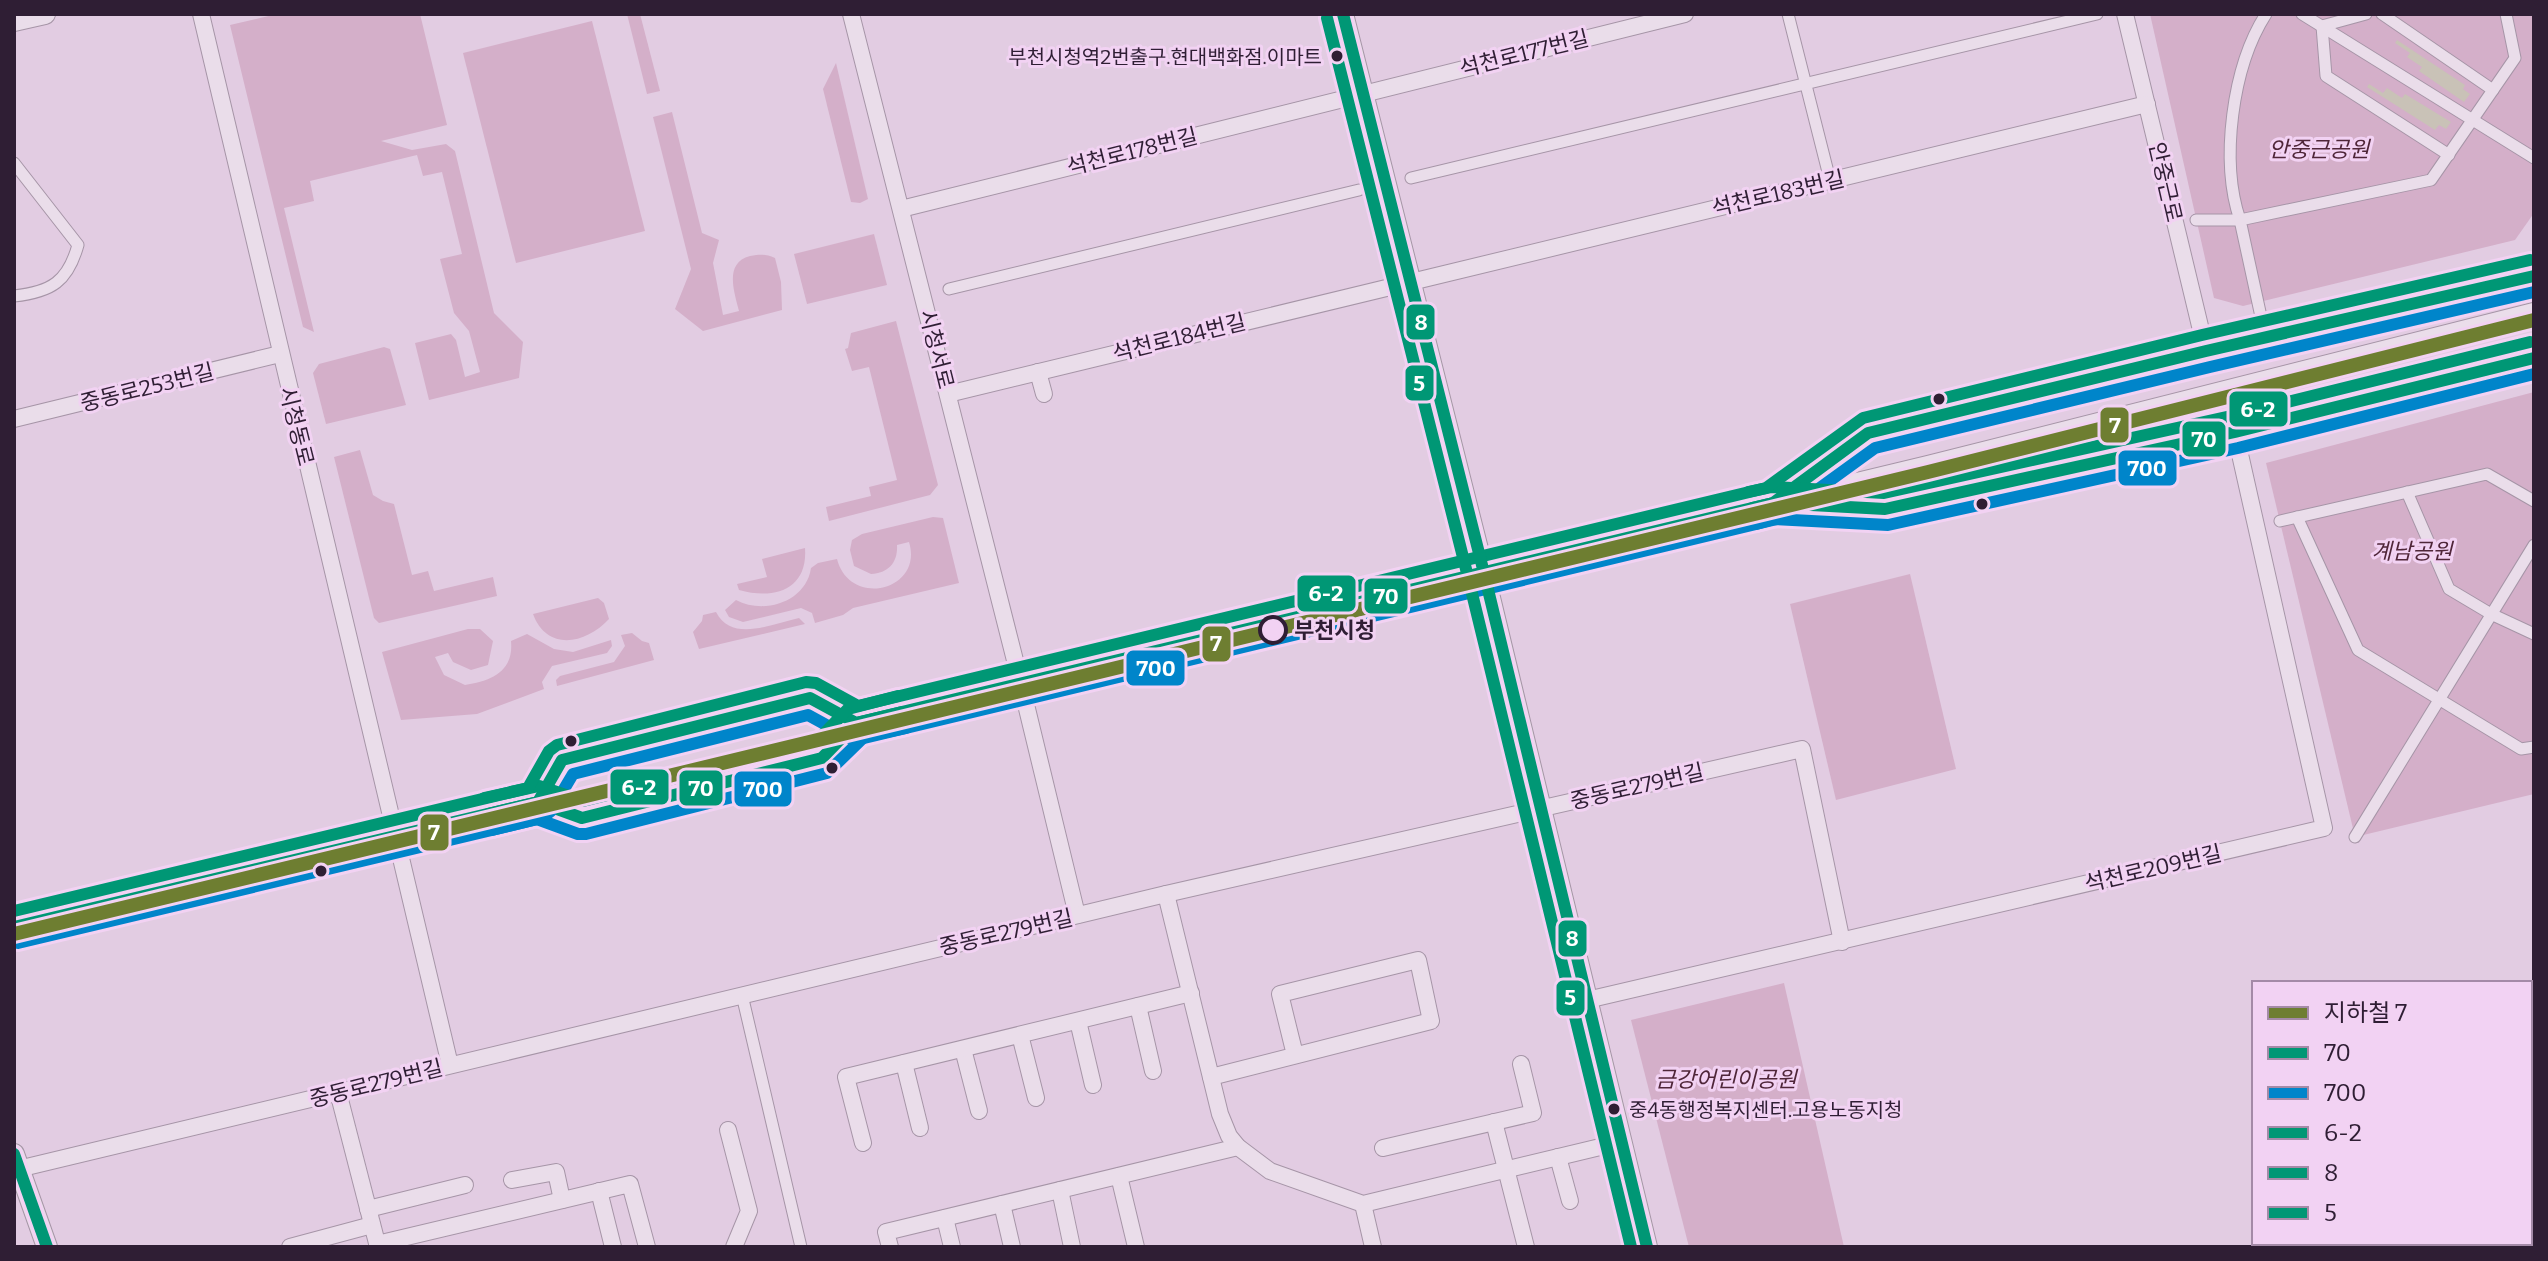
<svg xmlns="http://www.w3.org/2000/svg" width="2548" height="1261" font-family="Bitter,'Noto Sans KR',serif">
<rect width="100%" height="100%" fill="#e2cce2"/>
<g fill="#d4afc9">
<path d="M277,14H420L447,125L381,141L412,150L446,144L455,151L494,313L523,342L519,378L429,400L415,343L451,334L456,340L465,377L480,372L469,331L454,313L440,259L462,254L442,172L423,176L417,155L310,181L314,201L284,208L314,332L303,327L230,25Z"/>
<path d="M627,14H640L660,91L647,94Z"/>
<path d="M2150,14H2534V213L2515,240L2243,306L2214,298Z"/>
<path d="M592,21L645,231L516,263L463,53Z"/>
<path d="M836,63L868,199L860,203L851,202L823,89Z"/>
<path d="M672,112L702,233L719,240L713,263L723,315L739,311C734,291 724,263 750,256C761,254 766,254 775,258L781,282L782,310L703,331L675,309L691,269L653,117Z"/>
<path d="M874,234L887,285L807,304L794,254Z"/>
<path d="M896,321L938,485L930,495L829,521L826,507L871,496L869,487L897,480L869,367L852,371L845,349L848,348L851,333Z"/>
<path d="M384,347L390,349L406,405L326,424L313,373L319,364Z"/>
<path d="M2534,392V794L2355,837L2266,463Z"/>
<path d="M360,450L373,495L383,501L394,504L412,575L428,571L434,591L493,577L497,596L379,623L374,618L334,457Z"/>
<path d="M933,517L943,518L959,583L853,608L843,615L815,623L812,613L801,608L743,622L729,617L725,610L736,600C764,615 806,602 811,568L818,563L837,559C850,609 924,590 909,542L897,545C898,562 889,573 871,574L854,566L850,550L852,540L862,534Z"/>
<path d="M805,548C808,590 774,600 739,590L737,584L767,577L762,559Z"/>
<path d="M1910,574L1956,769L1836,800L1790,604Z"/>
<path d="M598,598L604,603L609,619C586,644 547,652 533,614Z"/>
<path d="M716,612C732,643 771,624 799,618L805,624L699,649L693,632L702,621L703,615Z"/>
<path d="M468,629H480L493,641L488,665L471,670L453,662L448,653L435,657L444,675L465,685C491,681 514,672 511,641L527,634L554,649L573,652L611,640L612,646L607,653L552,666L542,682L544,689L477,714L401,720L382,652Z"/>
<path d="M632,633L642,641L649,643L654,660L557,686L556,680L560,676L614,662L625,646L621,635Z"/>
<path d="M1784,983L1844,1247H1689L1631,1020Z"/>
</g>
<g fill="#c9c2b7">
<path d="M2397,40L2465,85L2463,89L2470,94L2464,102L2419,71L2422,67L2407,57L2410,53L2395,43Z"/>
<path d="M2369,84L2383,93L2387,88L2402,98L2405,94L2451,122L2446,129L2439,125L2435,130L2367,87Z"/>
</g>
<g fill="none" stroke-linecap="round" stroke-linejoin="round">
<g stroke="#a695a7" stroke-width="13">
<g id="pedestrian">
<path d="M1788,14L1830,180"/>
<path d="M2302,14L2534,158"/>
<path d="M2366,14L2322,26L2326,76L2449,155"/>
<path d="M2382,14L2493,90"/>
<path d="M14,163L78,245C68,281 52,292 14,296"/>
<path d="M1411,178L2097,14"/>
<path d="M2196,220H2240C2220,161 2232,67 2266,14"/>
<path d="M949,289L1359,190"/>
<path d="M2260,312L2240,220L2431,180L2515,58L2506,14"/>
<path d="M2407,492L2449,589L2491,614L2534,634"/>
<path d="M2297,517L2358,650L2521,749L2534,747"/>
<path d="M2280,521L2487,474L2534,501"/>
<path d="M2355,837L2534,545"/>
<path d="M742,995L801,1247"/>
</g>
</g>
<g stroke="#a695a7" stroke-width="18">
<g id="minor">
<path d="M201,14L450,1065"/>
<path d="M851,14L1021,684L1077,915"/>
<path d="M2125,14L2206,351"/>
<path d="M901,209L1685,14"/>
<path d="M1038,372L1044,394"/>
<path d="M948,394L2147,104"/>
<path d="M14,419L280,354"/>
<path d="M1166,894L1220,1114L1229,1136L1238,1147L1270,1171L1363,1204L1621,1142"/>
<path d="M1587,1000L2324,828L2235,432"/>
<path d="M1138,1006L1153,1071"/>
<path d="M1078,1021L1093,1085"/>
<path d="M1020,1035L1036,1098"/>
<path d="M963,1049L979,1111"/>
<path d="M904,1063L920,1128"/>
<path d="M1211,1077L1431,1021L1418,960L1280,994L1295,1055"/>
<path d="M338,1092L378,1247"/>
<path d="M1494,1122L1526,1247"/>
<path d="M728,1130L749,1211L734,1247"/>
<path d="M863,1143L846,1077L1191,993"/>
<path d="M1383,1148L1533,1113L1521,1064"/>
<path d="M1558,1157L1570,1201"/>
<path d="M14,1170L1166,894L1802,749L1842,942"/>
<path d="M1119,1176L1136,1247"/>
<path d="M512,1180L556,1172L562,1200"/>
<path d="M1060,1190L1072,1247"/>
<path d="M599,1191L613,1247"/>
<path d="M1002,1204L1012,1247"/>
<path d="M1363,1204L1373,1247"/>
<path d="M368,1209L465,1185"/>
<path d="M945,1218L952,1247"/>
<path d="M377,1244L630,1184L647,1247"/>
<path d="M290,1247L372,1225"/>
<path d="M890,1247L886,1232L1238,1147"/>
</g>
</g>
<g stroke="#a695a7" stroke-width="22">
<g id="tertiary">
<path d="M1343,14L1484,573L1647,1247"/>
<path d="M14,21L45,14"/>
<path d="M1783,496L1868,433L2206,351L2534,276"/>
<path d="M1797,504L1885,509L2235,432L2534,358"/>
<path d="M538,802L562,760L810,698L856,723"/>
<path d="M14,927L538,802L582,818L822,758L856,723L1928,466L2534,313"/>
<path d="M14,1154L47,1247"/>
</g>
</g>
<use href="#pedestrian" stroke="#eaddea" stroke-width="11"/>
<use href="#minor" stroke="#eaddea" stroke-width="16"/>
<use href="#tertiary" stroke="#eaddea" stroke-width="20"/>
<g stroke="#f2d2f3" stroke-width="18">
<g id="bus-1">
<path d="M1752,508L1773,503L1885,509L2235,432L2534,358"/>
<path d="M488,814L538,802L582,818L822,758L856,723L902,712"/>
<path d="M14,927L538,802L562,760L810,698L856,723L1773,503L1868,433L2206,351L2534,276"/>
<path d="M14,1154L47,1247"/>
</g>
</g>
<g stroke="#f2d2f3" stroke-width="18">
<g id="bus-2">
<path d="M1756,524L1774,519L1888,525L2238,448L2534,374"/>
<path d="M492,830L537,819L578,834H586L827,773L864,737L906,728"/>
<path d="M18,943L542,818L551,811L573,774L808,715L850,738L860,739L1777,519L1875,448L2210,367L2534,292"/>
</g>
</g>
<g stroke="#f2d2f3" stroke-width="18">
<g id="bus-3">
<path d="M1748,492L1772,487L1884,493L2231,416L2530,342"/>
<path d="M484,798L539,786L583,801L814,744L848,709L898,696"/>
<path d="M14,911L528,788L549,751L557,745L806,682L816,683L858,706L1766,488L1863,418L2202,335L2530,260"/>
</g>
</g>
<g stroke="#f2d2f3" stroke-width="18">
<path id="bus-4" d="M1343,14L1484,573L1647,1247"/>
</g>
<g stroke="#f2d2f3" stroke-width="18">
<path id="bus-5" d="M1327,18L1468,577L1631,1247"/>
</g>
<use href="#bus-1" stroke="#009775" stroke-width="12"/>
<use href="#bus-2" stroke="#0085ca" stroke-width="12"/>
<use href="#bus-3" stroke="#009775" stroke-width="12"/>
<use href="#bus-4" stroke="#009775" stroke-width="12"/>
<use href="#bus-5" stroke="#009775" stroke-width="12"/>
<g stroke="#f2d2f3" stroke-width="20">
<path id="metro-1" d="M14,934L1928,472L2534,320"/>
</g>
<use href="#metro-1" stroke="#6e7e31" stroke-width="14"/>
</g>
<g fill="#2f1e34" stroke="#f2d2f3" stroke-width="3">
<circle cx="1337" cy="56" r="7"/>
<circle cx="1939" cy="399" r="7"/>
<circle cx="1982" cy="504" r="7"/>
<circle cx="571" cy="741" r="7"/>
<circle cx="832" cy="768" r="7"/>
<circle cx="321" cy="871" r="7"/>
<circle cx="1614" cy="1109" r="7"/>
</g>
<circle fill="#f2d2f3" stroke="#2f1e34" stroke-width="4" cx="1273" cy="630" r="13"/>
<g text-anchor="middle" stroke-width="6" stroke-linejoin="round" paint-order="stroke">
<g font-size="20" fill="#2f1e34" stroke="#f2d2f3" text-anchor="end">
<text x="1322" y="64">부천시청역2번출구.현대백화점.이마트</text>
<text x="1629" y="1117" text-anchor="start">중4동행정복지센터.고용노동지청</text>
</g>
<g font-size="22" fill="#2f1e34" stroke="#f2d2f3">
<text transform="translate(1524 53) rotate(-14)" y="8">석천로177번길</text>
<text transform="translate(1132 151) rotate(-14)" y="8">석천로178번길</text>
<text transform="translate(2166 182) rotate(77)" y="8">안중근로</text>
<text transform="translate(1778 193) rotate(-13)" y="8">석천로183번길</text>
<text transform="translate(1179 337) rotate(-14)" y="8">석천로184번길</text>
<text transform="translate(937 349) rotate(76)" y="8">시청서로</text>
<text transform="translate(147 387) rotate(-14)" y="8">중동로253번길</text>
<text transform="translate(297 426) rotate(76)" y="8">시청동로</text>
<text transform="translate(1637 786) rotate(-13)" y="8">중동로279번길</text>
<text transform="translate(2153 868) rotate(-13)" y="8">석천로209번길</text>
<text transform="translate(1006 932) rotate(-13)" y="8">중동로279번길</text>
<text transform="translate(376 1083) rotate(-14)" y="8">중동로279번길</text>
</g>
<g font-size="22" font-style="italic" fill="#4f2639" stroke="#f2d2f3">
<text x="2319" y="157">안중근공원</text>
<text x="2412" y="559">계남공원</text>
<text x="1726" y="1087">금강어린이공원</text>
</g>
<g font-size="22" font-weight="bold" fill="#2f1e34" stroke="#f2d2f3" text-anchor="start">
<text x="1294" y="638">부천시청</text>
</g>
</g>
<g stroke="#f2d2f3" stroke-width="3">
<rect x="1405" y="303" width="31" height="38" rx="8" fill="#009775"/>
<rect x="1404" y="364" width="31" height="38" rx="8" fill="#009775"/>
<rect x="2228" y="390" width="61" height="38" rx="8" fill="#009775"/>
<rect x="2099" y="406" width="31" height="38" rx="8" fill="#6e7e31"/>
<rect x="2181" y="420" width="46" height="38" rx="8" fill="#009775"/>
<rect x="2117" y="449" width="61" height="38" rx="8" fill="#0085ca"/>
<rect x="1296" y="574" width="61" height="39" rx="8" fill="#009775"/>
<rect x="1363" y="577" width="46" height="38" rx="8" fill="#009775"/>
<rect x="1201" y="625" width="31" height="38" rx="8" fill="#6e7e31"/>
<rect x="1125" y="649" width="61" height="38" rx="8" fill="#0085ca"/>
<rect x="609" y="768" width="61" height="38" rx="8" fill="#009775"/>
<rect x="678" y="769" width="46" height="38" rx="8" fill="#009775"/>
<rect x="733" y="770" width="60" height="38" rx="8" fill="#0085ca"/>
<rect x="419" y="813" width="31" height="39" rx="8" fill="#6e7e31"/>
<rect x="1557" y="919" width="31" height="39" rx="8" fill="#009775"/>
<rect x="1555" y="979" width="31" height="38" rx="8" fill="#009775"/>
</g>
<g font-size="22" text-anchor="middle" font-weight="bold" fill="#fff">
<text x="1421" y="330">8</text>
<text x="1419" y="391">5</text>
<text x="2258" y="417">6-2</text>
<text x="2115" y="433">7</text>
<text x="2204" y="447">70</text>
<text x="2147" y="476">700</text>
<text x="1326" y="601">6-2</text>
<text x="1386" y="604">70</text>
<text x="1216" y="651">7</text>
<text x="1156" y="676">700</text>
<text x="639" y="795">6-2</text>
<text x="701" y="796">70</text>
<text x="763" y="797">700</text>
<text x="434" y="840">7</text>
<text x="1572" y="946">8</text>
<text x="1570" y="1005">5</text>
</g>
<rect width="2548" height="1261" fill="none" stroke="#2f1e34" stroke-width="32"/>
<rect x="2252" y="981" width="280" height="264" fill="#f2d2f3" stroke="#a48aa7" stroke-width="2"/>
<rect x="2268" y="1007" width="40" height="12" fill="#6e7e31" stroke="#a48aa7" stroke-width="2"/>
<text x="2324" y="1021" font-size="24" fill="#2f1e34">지하철 7</text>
<rect x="2268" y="1047" width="40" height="12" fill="#009775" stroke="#a48aa7" stroke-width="2"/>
<text x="2324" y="1061" font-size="24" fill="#2f1e34">70</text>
<rect x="2268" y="1087" width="40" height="12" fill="#0085ca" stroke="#a48aa7" stroke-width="2"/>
<text x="2324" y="1101" font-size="24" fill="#2f1e34">700</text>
<rect x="2268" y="1127" width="40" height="12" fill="#009775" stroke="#a48aa7" stroke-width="2"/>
<text x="2324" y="1141" font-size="24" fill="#2f1e34">6-2</text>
<rect x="2268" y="1167" width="40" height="12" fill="#009775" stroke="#a48aa7" stroke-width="2"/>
<text x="2324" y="1181" font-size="24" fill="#2f1e34">8</text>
<rect x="2268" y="1207" width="40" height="12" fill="#009775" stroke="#a48aa7" stroke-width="2"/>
<text x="2324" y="1221" font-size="24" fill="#2f1e34">5</text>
</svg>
